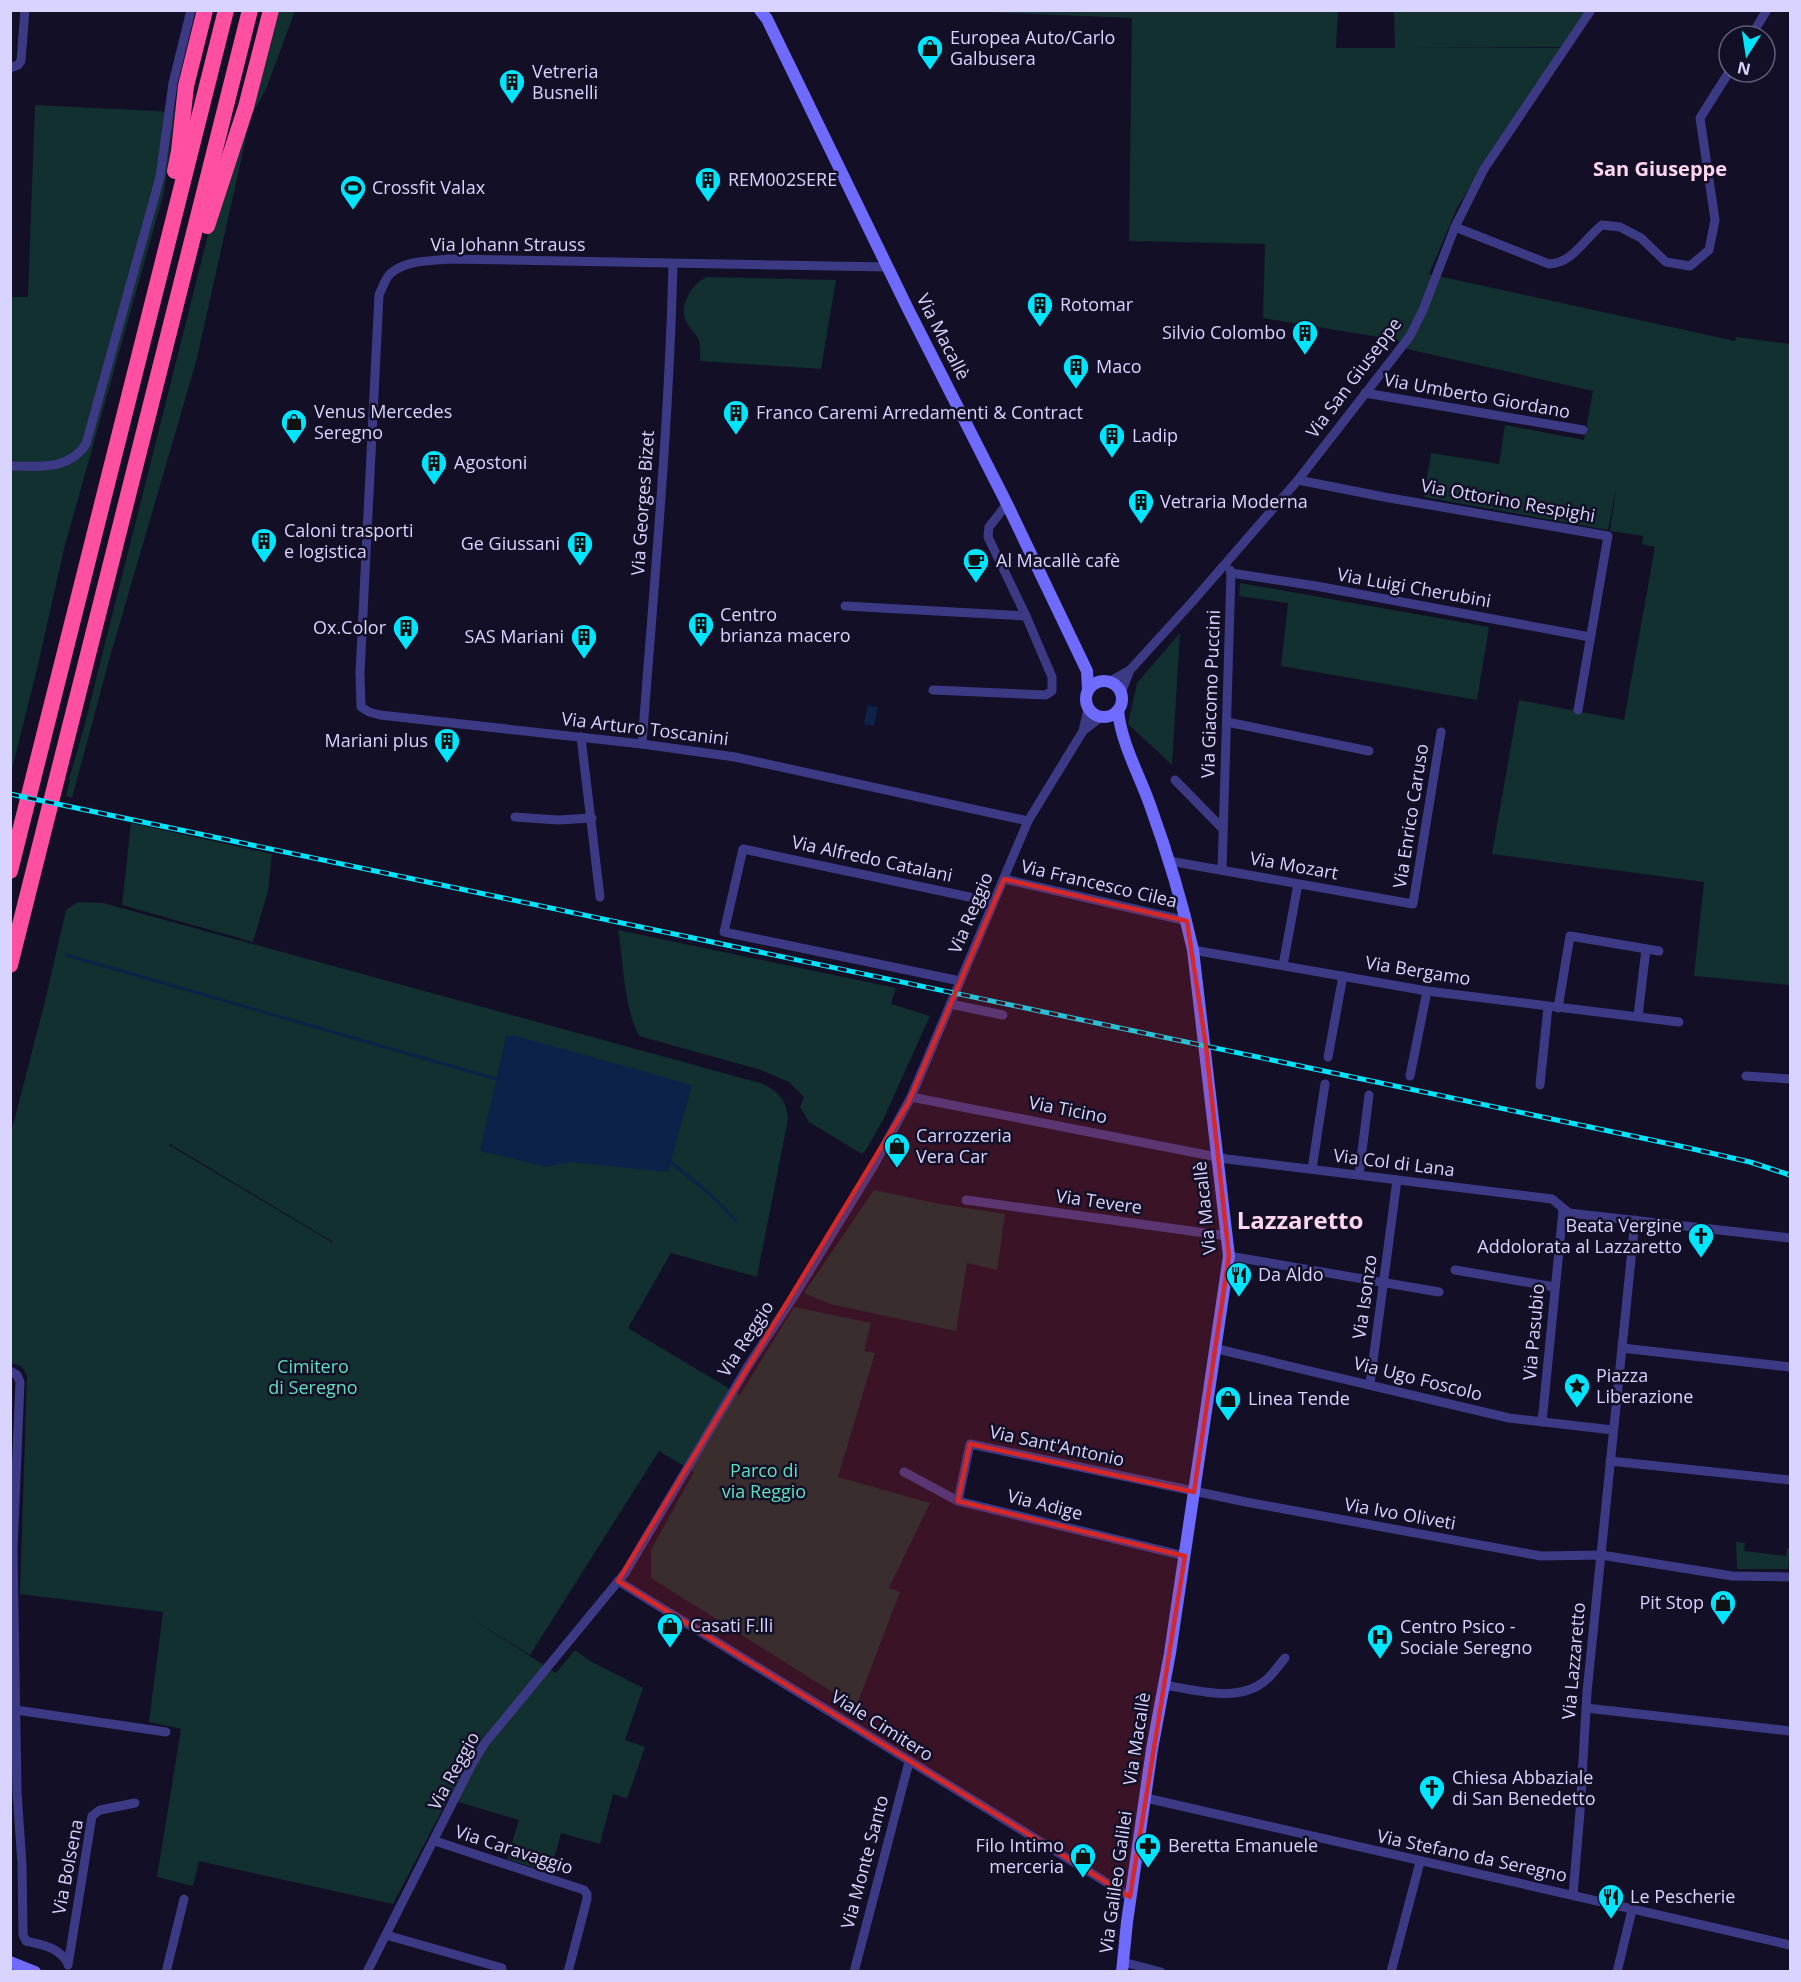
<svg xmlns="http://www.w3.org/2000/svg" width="1801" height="1982" font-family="'Open Sans',sans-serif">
<rect width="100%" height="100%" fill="#130f26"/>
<g fill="#12302f" fill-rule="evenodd">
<path d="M277,11H295L266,89L251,116L196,362L110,657L72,798L66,796L70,780L69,779L83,731L210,227Z"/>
<path d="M959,11H1338L1336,48H1395L1394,11H1588L1565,47H1408L1565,48L1480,171L1457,208L1429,274L1735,341L1736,337L1790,344V985L1694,976L1704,882L1492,854L1519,700L1624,720L1655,547L1642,544L1643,536L1610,531L1616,489L1608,530L1424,497L1431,453L1499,464L1505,425L1584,440L1593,391L1407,349L1397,340L1263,318L1265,244L1129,241L1132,18Z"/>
<path d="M35,105L175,112L164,192L64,549L37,669L11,773L10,297H28Z"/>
<path d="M707,277L836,280L821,369L700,361C700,353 701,346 698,338C695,333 690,329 687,323C677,307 692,283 707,277Z"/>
<path d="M1240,583L1489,627L1477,700L1281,666L1288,603L1239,596Z"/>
<path d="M1180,633L1172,765L1128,724L1137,683Z"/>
<path d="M131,823L272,854L268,891L253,942L122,905Z"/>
<path d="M78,902L103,903L760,1083C777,1090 787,1100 788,1119L757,1277L671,1253L628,1328L740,1395L794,1307L871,1323L864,1351L875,1353L838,1477L930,1503L889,1588L900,1592L856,1707L651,1578V1550L694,1472L659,1451L530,1655L468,1616L556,1673L575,1650L592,1662L643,1688L625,1740L645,1747L627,1799L613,1794L600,1844L561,1833L550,1873L507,1859L519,1820L448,1799L393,1904L199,1861L193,1886L157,1877L181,1729L149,1722L163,1612L20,1594L27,1375L21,1366L11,1363V1133L45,1001L66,910ZM170,1144L333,1242V1243L169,1145L167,1148Z"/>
<path d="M618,930L896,988L891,1004L930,1016L883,1120L866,1150L862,1154L809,1122L800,1107L804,1097L789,1082L761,1070L639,1036C623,1004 624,965 618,930Z"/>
<path d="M874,1190L940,1204L1005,1214L997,1270L967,1263L956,1331L830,1304L804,1293Z"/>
<path d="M1736,1542L1745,1543L1744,1551L1786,1556L1787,1548L1790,1549L1788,1569H1737Z"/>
</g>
<g fill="#0c2248">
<path d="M868,705L878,707L874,726L864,724Z"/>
<path d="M513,1035L692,1085L668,1172L570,1162L546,1167L480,1151L506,1036Z"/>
</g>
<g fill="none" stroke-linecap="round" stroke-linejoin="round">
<g stroke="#0c2248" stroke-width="3">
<path d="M66,955L496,1079"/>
<path d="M672,1163L711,1195L736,1221"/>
</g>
<g stroke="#3d3a85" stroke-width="9">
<path d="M1751,36L1767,10"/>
<path d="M10,68L18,65L21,61L25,10"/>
<path d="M1455,227L1549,264C1573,263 1584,239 1602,225L1620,227L1641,238L1666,262L1690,266L1709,250L1715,220L1700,118L1729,72"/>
<path d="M887,267L449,259C429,261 405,260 390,274C385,279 382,289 379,295L360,673L361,707L369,712L380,715L642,744L735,757L1028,821"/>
<path d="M1365,393L1583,430"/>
<path d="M10,466C39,466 68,471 86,444L160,177L173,83L191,10"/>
<path d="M1298,480L1384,497L1608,536L1578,710"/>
<path d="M1231,573L1316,586L1590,637"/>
<path d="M845,606L1026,616"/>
<path d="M1109,682L1130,670L1193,601L1298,480L1410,336L1423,310L1455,227L1484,169L1591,10"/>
<path d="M933,690L1046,695L1052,691V677L1026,616L988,537L989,527L1007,504"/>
<path d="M1121,693L1130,670"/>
<path d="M1227,722L1369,751"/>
<path d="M1083,731L1101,717"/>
<path d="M581,737L600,897"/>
<path d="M642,744C654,585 669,425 673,264"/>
<path d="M1175,780L1223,829"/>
<path d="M515,817L558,820L592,818"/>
<path d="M1169,861L1413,904L1441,732"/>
<path d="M1222,870L1231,573L1230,570"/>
<path d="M1004,879L1187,921"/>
<path d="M1193,950L1427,991L1679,1022"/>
<path d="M1283,965L1298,884"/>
<path d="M960,981L724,932L743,849L993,902"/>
<path d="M950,1004L1003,1015"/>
<path d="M1558,1008L1570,936L1659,951"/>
<path d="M1638,1016L1646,949"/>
<path d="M1328,1057L1343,976"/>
<path d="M1410,1076L1427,991"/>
<path d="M1746,1076L1790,1079"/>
<path d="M1540,1085L1548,1007"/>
<path d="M911,1097L1227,1159L1552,1199L1569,1213L1790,1238"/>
<path d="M1312,1169L1325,1084"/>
<path d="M1359,1175L1369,1095"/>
<path d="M966,1200L1227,1236"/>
<path d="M1229,1256L1439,1292"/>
<path d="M1455,1270L1555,1287"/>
<path d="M1622,1348L1790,1367"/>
<path d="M1217,1349L1509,1418L1613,1430"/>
<path d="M10,1371L17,1375L20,1382L13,1548L17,1792L22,1864L23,1935L26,1941C43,1945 58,1947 68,1963"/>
<path d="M1370,1384L1397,1180"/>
<path d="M1542,1422L1563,1210"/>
<path d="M1610,1461L1790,1480"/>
<path d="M904,1472L958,1501L1185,1556"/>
<path d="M958,1501L970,1444L1246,1502L1541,1556L1601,1555L1732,1576L1790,1577"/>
<path d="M618,1581L1130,1897"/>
<path d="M1164,1685C1197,1690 1238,1704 1266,1680C1273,1674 1279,1665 1285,1658"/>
<path d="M1586,1708L1790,1731"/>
<path d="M16,1710L166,1732"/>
<path d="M1146,1798L1790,1945"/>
<path d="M435,1841L584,1890L587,1894V1899L568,1972"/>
<path d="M1573,1895L1580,1812L1587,1692L1635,1220"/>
<path d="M386,1935L502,1968"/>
<path d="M1123,1962L1161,1972"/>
<path d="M68,1965L92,1816L100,1810L135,1803"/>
<path d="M166,1972L184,1899"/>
<path d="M367,1972L471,1766L485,1743L625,1573L748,1366L796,1293L873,1167L911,1097L1028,821L1083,731L1088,709"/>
<path d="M854,1972L909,1762"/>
<path d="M1391,1972L1420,1862"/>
<path d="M1617,1972L1632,1910"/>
</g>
<g stroke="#6f6bff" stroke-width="12">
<path d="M760,10L767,19L907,307L1007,504L1087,671L1088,690"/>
<circle cx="1104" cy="699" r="18"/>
<path d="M1118,710C1121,743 1139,774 1150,805C1167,852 1182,901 1193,950L1229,1256L1170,1653L1152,1749L1127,1922L1122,1972"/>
<path d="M10,1962L35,1972"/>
</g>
<g stroke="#ff4fa3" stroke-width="16">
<path d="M175,171L179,151L186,86L205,10"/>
<path d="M207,226L246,107L271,10"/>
<path d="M10,871L226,10"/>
<path d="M10,965L250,10"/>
</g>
<g stroke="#00e5ff" stroke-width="5">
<path id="rail" d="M10,794L1680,1146L1750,1162L1790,1175"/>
</g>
<use href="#rail" stroke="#130f26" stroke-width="3" stroke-dasharray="9" stroke-linecap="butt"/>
</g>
<path fill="#d62828" fill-opacity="0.2" stroke="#d62828" stroke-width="4.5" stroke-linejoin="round" d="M1004,879L1187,921L1206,1046L1229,1256L1194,1492L970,1444L958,1501L1185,1556L1130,1897L618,1581L908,1103Z"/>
<defs>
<g id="shop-pin" transform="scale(1.35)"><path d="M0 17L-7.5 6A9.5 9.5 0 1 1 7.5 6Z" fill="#00e5ff" stroke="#130f26"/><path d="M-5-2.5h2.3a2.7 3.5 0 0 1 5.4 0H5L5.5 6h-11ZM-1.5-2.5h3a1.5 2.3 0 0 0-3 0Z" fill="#111"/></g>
<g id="building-pin" transform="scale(1.35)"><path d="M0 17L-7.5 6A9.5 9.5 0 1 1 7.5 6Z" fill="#00e5ff" stroke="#130f26"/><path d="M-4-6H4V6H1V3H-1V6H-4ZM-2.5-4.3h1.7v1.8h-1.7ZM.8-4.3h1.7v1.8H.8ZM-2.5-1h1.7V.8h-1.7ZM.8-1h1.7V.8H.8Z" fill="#111"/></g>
<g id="stadium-pin" transform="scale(1.35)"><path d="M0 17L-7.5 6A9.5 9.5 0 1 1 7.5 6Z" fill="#00e5ff" stroke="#130f26"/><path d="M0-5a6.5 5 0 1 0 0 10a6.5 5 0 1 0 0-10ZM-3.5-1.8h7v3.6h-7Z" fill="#111"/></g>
<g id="cafe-pin" transform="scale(1.35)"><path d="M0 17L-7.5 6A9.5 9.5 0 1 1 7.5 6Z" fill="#00e5ff" stroke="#130f26"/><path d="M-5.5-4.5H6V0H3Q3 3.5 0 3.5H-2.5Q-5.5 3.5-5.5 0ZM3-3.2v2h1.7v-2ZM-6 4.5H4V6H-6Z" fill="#111"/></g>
<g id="church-pin" transform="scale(1.35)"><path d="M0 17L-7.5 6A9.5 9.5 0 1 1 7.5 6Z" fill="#00e5ff" stroke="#130f26"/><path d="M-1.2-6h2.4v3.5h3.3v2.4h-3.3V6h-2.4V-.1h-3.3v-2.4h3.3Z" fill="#111"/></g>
<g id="restaurant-pin" transform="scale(1.35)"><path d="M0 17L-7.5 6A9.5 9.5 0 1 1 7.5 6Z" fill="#00e5ff" stroke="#130f26"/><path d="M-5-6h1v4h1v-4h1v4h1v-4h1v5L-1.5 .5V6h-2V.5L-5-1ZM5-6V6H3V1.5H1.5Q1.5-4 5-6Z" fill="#111"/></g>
<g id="sight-pin" transform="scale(1.35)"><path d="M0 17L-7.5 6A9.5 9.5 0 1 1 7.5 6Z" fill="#00e5ff" stroke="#130f26"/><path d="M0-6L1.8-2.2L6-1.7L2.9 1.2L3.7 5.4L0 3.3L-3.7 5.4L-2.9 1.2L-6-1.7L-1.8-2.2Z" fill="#111"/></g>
<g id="hospital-pin" transform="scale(1.35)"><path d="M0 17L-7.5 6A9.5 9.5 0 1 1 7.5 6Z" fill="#00e5ff" stroke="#130f26"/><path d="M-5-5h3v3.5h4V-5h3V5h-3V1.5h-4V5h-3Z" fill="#111"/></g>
<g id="pharmacy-pin" transform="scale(1.35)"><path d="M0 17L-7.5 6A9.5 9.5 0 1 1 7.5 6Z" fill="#00e5ff" stroke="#130f26"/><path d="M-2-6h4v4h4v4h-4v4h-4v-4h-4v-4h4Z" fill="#111"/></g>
</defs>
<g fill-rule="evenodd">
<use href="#shop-pin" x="930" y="48"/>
<use href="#building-pin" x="512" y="82"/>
<use href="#building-pin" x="708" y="180"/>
<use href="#stadium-pin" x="353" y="188"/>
<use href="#building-pin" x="1040" y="305"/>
<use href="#building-pin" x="1305" y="333"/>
<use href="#building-pin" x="1076" y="367"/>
<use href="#building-pin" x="736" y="413"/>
<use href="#shop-pin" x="294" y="422"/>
<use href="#building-pin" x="1112" y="436"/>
<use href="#building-pin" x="434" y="463"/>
<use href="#building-pin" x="1141" y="502"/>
<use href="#building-pin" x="264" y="541"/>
<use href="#building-pin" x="580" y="544"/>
<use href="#cafe-pin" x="976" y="561"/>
<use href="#building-pin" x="701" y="625"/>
<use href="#building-pin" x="406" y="628"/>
<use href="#building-pin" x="584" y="637"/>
<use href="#building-pin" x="447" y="741"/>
<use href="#shop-pin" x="897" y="1146"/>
<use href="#church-pin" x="1701" y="1236"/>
<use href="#restaurant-pin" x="1239" y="1275"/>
<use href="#sight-pin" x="1577" y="1386"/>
<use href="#shop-pin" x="1228" y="1399"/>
<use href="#shop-pin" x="1723" y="1603"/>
<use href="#shop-pin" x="670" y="1626"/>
<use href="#hospital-pin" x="1380" y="1637"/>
<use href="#church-pin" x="1432" y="1788"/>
<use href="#pharmacy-pin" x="1148" y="1846"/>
<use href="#shop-pin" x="1083" y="1856"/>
<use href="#restaurant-pin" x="1611" y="1897"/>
</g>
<g text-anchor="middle" stroke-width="5" stroke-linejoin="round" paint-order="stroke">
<g font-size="18" fill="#d9d4ff" stroke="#130f26" text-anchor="start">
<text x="950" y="44">Europea Auto/Carlo<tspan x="950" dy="21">Galbusera</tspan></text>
<text x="532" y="78">Vetreria<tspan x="532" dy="21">Busnelli</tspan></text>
<text x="728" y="186">REM002SERE</text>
<text x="372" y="194">Crossfit Valax</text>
<text x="1060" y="311">Rotomar</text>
<text x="1286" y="339" text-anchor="end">Silvio Colombo</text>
<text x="1096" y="373">Maco</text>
<text x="314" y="418">Venus Mercedes<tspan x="314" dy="21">Seregno</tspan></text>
<text x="756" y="419">Franco Caremi Arredamenti &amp; Contract</text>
<text x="1132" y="442">Ladip</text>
<text x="454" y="469">Agostoni</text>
<text x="1160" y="508">Vetraria Moderna</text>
<text x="284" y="537">Caloni trasporti<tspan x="284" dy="21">e logistica</tspan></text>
<text x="560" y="550" text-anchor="end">Ge Giussani</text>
<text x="996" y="567">Al Macallè cafè</text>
<text x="720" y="621">Centro<tspan x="720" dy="21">brianza macero</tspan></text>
<text x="386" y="634" text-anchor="end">Ox.Color</text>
<text x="564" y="643" text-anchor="end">SAS Mariani</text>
<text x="428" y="747" text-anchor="end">Mariani plus</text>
<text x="916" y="1142">Carrozzeria<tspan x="916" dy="21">Vera Car</tspan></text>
<text x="1682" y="1232" text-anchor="end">Beata Vergine<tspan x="1682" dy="21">Addolorata al Lazzaretto</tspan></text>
<text x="1258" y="1281">Da Aldo</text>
<text x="1596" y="1382">Piazza<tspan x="1596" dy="21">Liberazione</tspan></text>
<text x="1248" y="1405">Linea Tende</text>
<text x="1704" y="1609" text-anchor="end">Pit Stop</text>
<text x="690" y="1632">Casati F.lli</text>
<text x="1400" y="1633">Centro Psico -<tspan x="1400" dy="21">Sociale Seregno</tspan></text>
<text x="1452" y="1784">Chiesa Abbaziale<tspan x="1452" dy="21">di San Benedetto</tspan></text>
<text x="1064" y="1852" text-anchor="end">Filo Intimo<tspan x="1064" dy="21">merceria</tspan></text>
<text x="1168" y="1852">Beretta Emanuele</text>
<text x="1630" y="1903">Le Pescherie</text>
</g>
<g font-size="18" fill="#d9d4ff" stroke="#130f26">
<text x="508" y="251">Via Johann Strauss</text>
<text transform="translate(943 337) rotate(63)" y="6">Via Macallè</text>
<text transform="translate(1354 378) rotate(-53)" y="6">Via San Giuseppe</text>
<text transform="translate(1477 396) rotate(10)" y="6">Via Umberto Giordano</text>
<text transform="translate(1508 501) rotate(10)" y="6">Via Ottorino Respighi</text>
<text transform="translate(643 503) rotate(-86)" y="6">Via Georges Bizet</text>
<text transform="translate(1414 588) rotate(10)" y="6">Via Luigi Cherubini</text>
<text transform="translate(1211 694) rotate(-88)" y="6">Via Giacomo Puccini</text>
<text transform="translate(645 729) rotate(7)" y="6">Via Arturo Toscanini</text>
<text transform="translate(1411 816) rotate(-81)" y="6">Via Enrico Caruso</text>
<text transform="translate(872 859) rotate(12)" y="6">Via Alfredo Catalani</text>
<text transform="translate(1294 866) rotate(10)" y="6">Via Mozart</text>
<text transform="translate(1099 884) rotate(13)" y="6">Via Francesco Cilea</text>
<text transform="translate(971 913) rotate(-67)" y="6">Via Reggio</text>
<text transform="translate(1418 971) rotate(9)" y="6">Via Bergamo</text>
<text transform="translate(1068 1110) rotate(11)" y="6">Via Ticino</text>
<text transform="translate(1394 1163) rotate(7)" y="6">Via Col di Lana</text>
<text transform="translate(1099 1202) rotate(8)" y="6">Via Tevere</text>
<text transform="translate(1205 1208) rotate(-96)" y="6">Via Macallè</text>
<text transform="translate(1365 1297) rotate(-82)" y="6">Via Isonzo</text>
<text transform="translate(1534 1332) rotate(-85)" y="6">Via Pasubio</text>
<text transform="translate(746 1339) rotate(-57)" y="6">Via Reggio</text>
<text transform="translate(1418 1379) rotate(14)" y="6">Via Ugo Foscolo</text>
<text transform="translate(1057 1446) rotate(12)" y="6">Via Sant'Antonio</text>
<text transform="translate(1045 1505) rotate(14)" y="6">Via Adige</text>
<text transform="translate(1400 1514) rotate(10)" y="6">Via Ivo Oliveti</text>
<text transform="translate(1574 1661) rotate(-85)" y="6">Via Lazzaretto</text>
<text transform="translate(882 1726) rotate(32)" y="6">Viale Cimitero</text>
<text transform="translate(1137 1739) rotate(-81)" y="6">Via Macallè</text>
<text transform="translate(454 1771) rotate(-61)" y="6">Via Reggio</text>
<text transform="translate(514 1850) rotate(18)" y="6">Via Caravaggio</text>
<text transform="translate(1472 1856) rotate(12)" y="6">Via Stefano da Seregno</text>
<text transform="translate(865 1862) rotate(-75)" y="6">Via Monte Santo</text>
<text transform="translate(68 1867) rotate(-79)" y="6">Via Bolsena</text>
<text transform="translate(1116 1882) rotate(-82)" y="6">Via Galileo Galilei</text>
</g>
<g font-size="18" fill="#5fe0c0" stroke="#130f26">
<text x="313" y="1373">Cimitero<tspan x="313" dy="21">di Seregno</tspan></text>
<text x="764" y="1477">Parco di<tspan x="764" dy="21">via Reggio</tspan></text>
</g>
<g font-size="20" font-weight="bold" fill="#ffd6f0" stroke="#130f26">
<text x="1660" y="176">San Giuseppe</text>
</g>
<g font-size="24" font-weight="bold" fill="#ffd6f0" stroke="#130f26">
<text x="1300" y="1229">Lazzaretto</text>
</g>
</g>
<rect width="1801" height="1982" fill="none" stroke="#d9d4ff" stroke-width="24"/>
<g transform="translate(1747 54) rotate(192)"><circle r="28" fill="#130f26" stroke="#625e7d" stroke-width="1.5"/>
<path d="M0-4.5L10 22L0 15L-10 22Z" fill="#00e5ff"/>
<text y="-9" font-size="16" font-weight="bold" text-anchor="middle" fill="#d9d4ff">N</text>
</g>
</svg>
